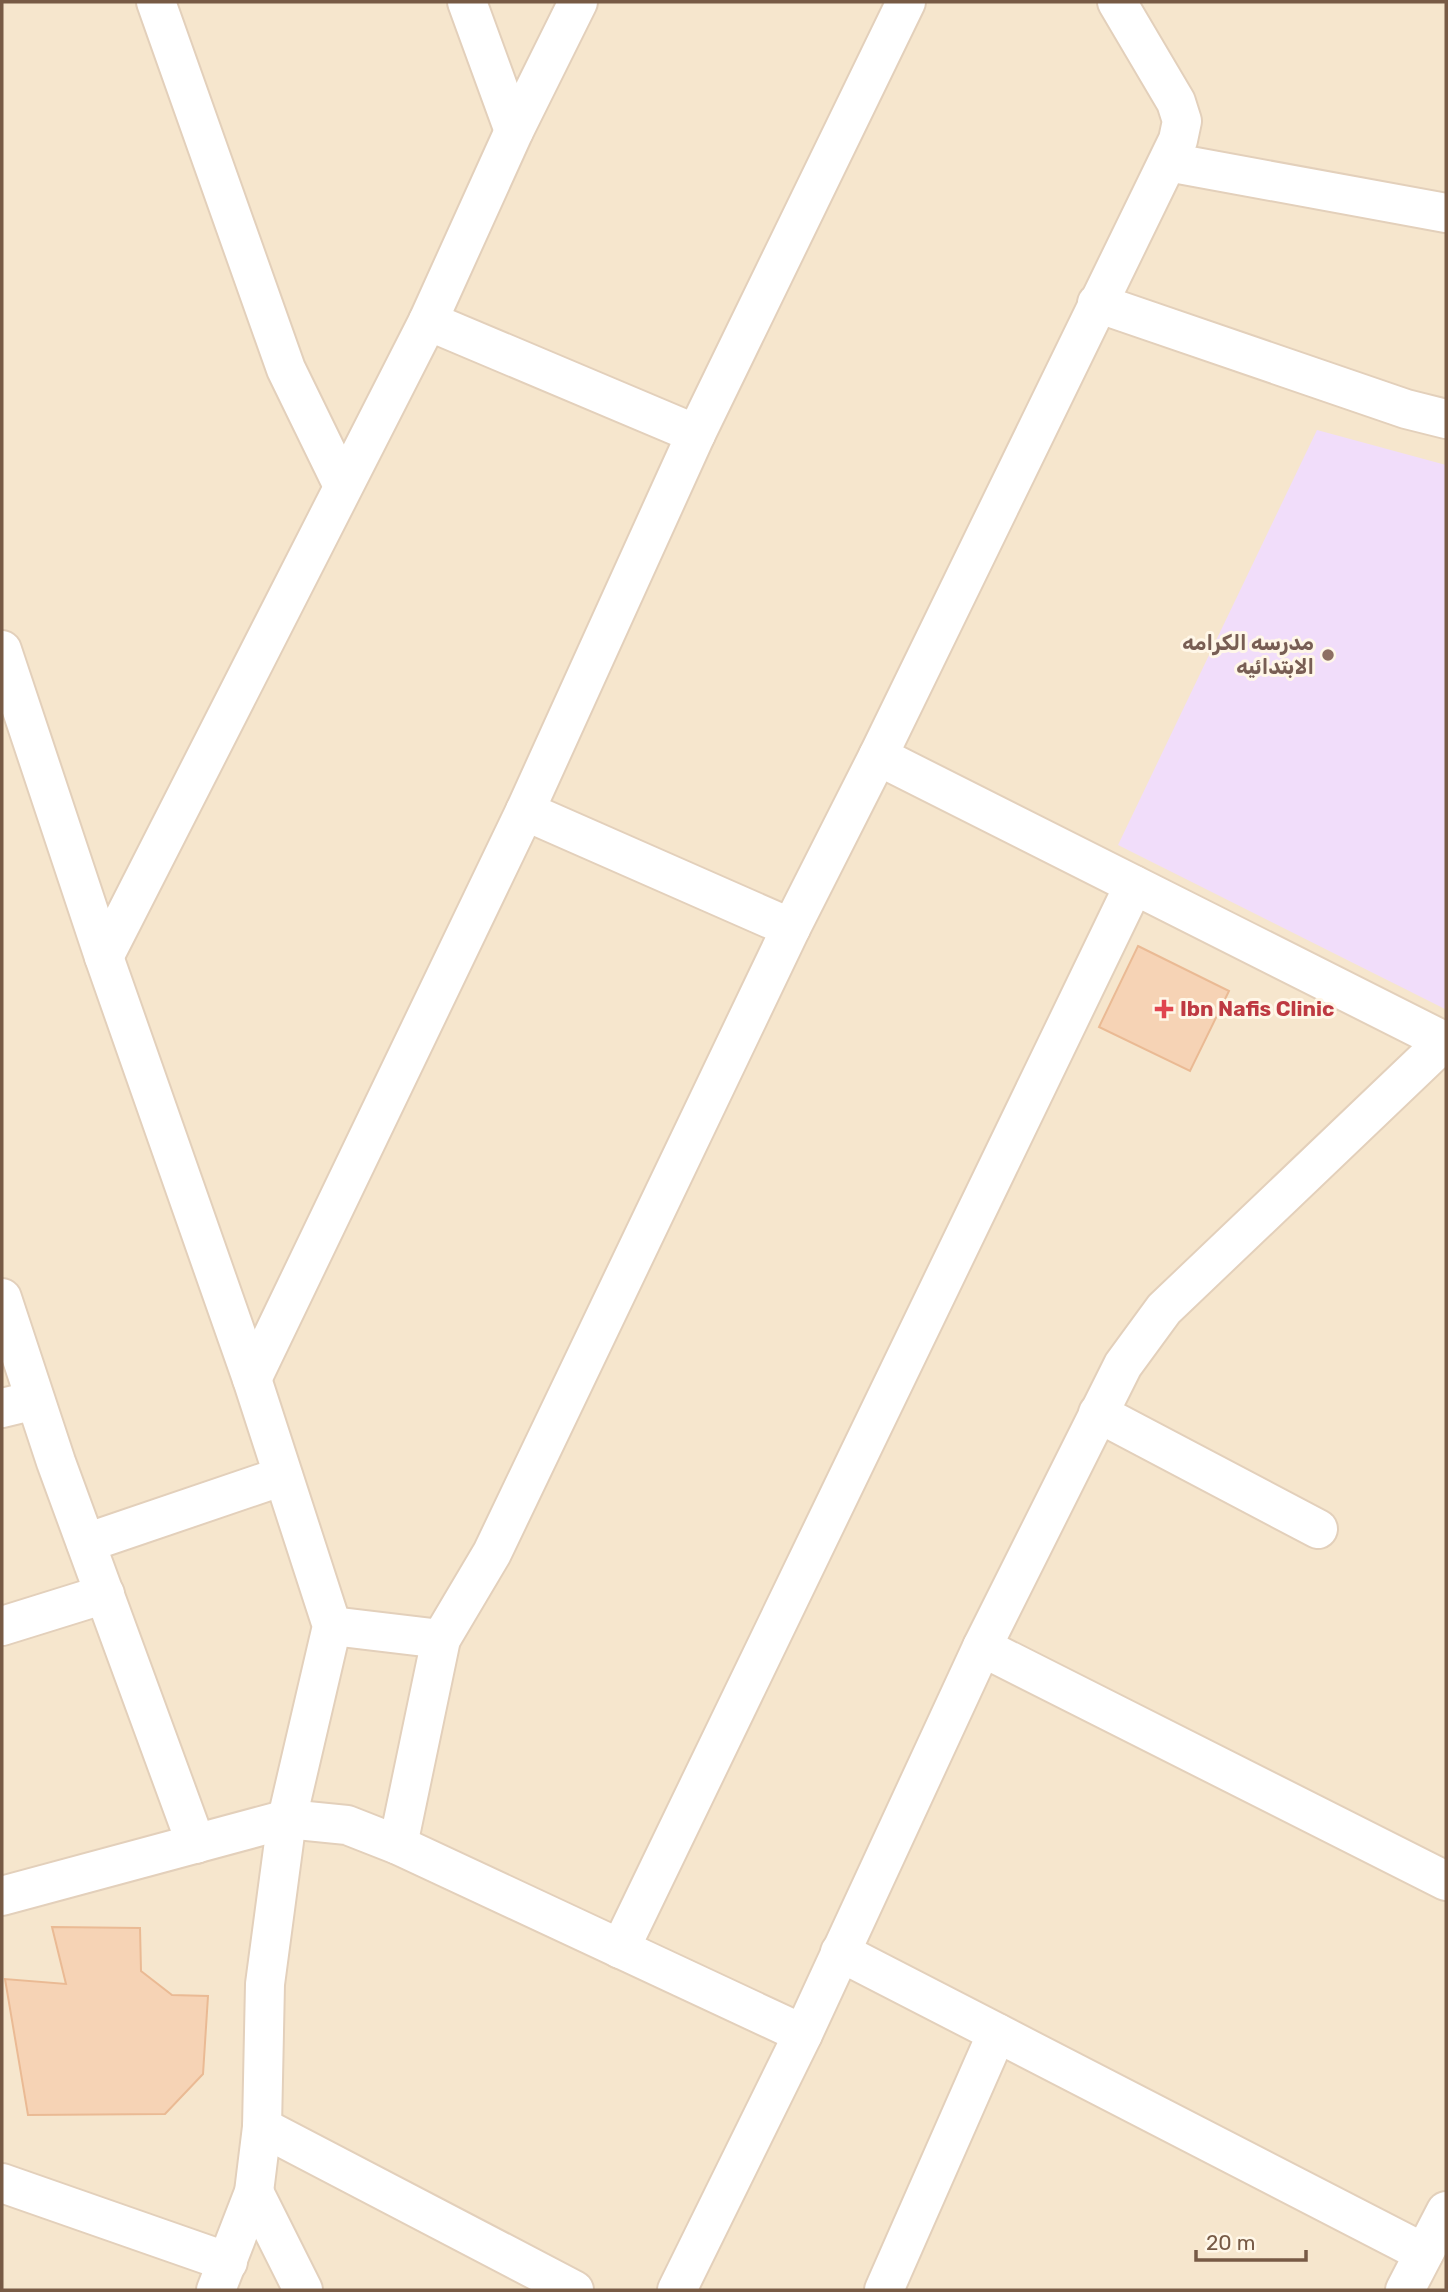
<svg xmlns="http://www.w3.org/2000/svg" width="1448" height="2292" font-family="Rubik,'Noto Naskh Arabic',sans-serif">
<rect width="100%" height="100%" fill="#fef4e0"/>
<rect fill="#f6e6cd" x="2" y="2" width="1444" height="2288"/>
<path fill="#f1ddfa" d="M1317,430L1446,465L1445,1009L1118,845Z"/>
<g fill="#f6d3b5" stroke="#eaba94" stroke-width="2">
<path d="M1138,946L1229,991L1190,1071L1099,1027Z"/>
<path d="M52,1927L140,1928L141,1971L172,1995L208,1996L203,2074L165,2114L28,2115L5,1979L66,1984Z"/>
</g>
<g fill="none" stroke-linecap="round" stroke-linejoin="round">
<g stroke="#e3d0bb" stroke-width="42">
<g id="minor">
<path d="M156,2L286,369L343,486"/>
<path d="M467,2L514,131"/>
<path d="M1168,162L1446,213"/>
<path d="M1097,303L1406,409L1446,419"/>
<path d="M428,321L696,434"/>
<path d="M2,650L104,957L252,1379L332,1626L287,1819L265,1984L262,2127L254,2192L216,2290"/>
<path d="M878,756L1446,1042"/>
<path d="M525,811L791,928"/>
<path d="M104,957L428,321L514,131L578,2"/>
<path d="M2,1298L56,1462L196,1844"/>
<path d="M252,1379L525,811L696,434L906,2"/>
<path d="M2,1408L35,1400"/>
<path d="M1098,1413L1318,1529"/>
<path d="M86,1543L283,1476"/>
<path d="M2,1626L105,1594"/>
<path d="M332,1626L441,1639"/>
<path d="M982,1647L1446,1881"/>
<path d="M398,1845L441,1639L492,1553L791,928L878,756L1178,140L1182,121L1176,102L1117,2"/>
<path d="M2,1896L287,1819L347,1825L398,1845L803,2034"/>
<path d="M620,1949L1134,885"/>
<path d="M840,1952L1424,2253"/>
<path d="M262,2127L574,2290"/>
<path d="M2,2183L228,2262"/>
<path d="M254,2192L303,2290"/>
<path d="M677,2290L803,2034L982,1647L1123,1365L1164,1309L1446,1040"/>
<path d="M884,2290L997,2033"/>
<path d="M1405,2290L1446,2211"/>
</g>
</g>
<use href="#minor" stroke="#fff" stroke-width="38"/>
</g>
<circle fill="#8d6e63" stroke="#fff7e8" stroke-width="2.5" cx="1328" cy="655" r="7"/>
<path fill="#e0444e" stroke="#fff7e8" stroke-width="2.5" d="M1160.5 998.5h7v7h7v7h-7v7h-7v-7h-7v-7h7z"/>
<g text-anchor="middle" stroke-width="6" stroke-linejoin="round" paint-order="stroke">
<g font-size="21" font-weight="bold" fill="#785e54" stroke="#fff7e8" text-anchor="end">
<text x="1314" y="650">مدرسه الكرامه<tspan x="1314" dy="24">الابتدائيه</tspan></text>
</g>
<g font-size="21" font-weight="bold" fill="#be3a42" stroke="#fff7e8" text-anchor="start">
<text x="1180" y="1016">Ibn Nafis Clinic</text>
</g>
</g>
<rect width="1448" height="2292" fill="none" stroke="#775a45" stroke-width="7"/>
<path d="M1196 2250v10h110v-10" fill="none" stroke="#775a45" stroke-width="3.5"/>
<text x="1206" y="2250" font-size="21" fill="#775a45" stroke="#fff7e8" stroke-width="5" paint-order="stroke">20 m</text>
</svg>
